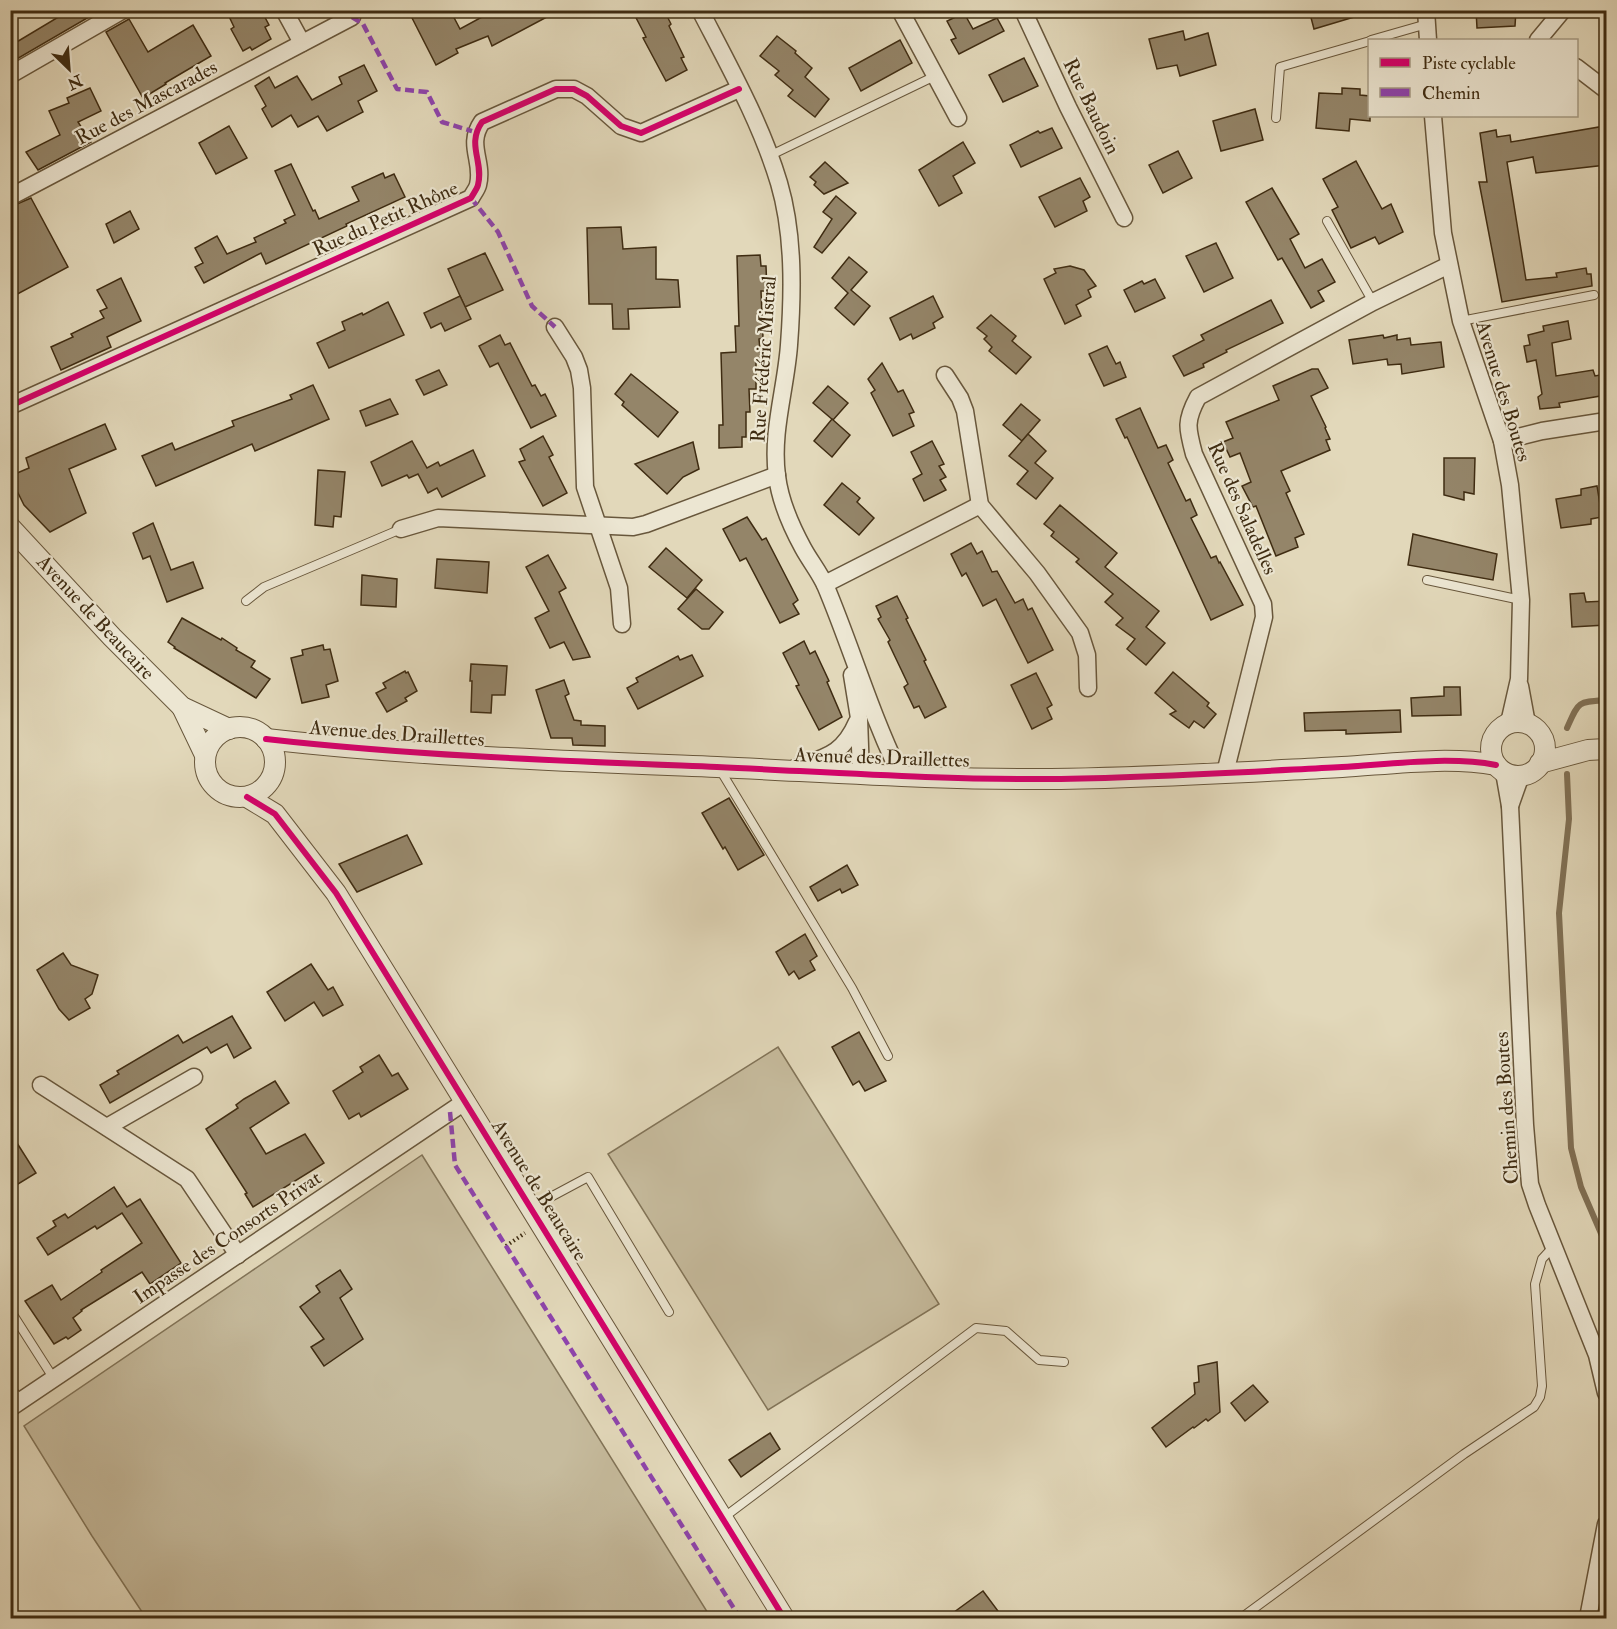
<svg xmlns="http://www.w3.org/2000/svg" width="1617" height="1629" font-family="'IM FELL Double Pica',serif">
<rect width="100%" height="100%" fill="#e2d8ba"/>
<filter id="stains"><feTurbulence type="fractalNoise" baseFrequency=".00333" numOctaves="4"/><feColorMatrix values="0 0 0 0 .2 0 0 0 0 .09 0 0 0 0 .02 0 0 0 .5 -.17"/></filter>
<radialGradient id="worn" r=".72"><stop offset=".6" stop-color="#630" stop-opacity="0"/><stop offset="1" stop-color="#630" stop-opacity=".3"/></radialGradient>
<g fill="#c6bb9d" stroke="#827458" stroke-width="1.5">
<path d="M778,1047L939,1304L768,1410L608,1154Z"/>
<path d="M422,1155L711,1618H146L92,1536L24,1426Z"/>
</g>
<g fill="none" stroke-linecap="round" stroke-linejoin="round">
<g stroke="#807055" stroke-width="6">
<path d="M1567,728C1579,701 1577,702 1606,700"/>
<path d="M1567,774L1569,819L1559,913L1571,1148L1581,1187L1606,1245"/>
</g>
</g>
<g fill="#948569" stroke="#3f2c12" stroke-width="1.5">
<path d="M70,10H101L10,63V46Z"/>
<path d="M226,10H261L269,25L265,27L271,39L252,50L250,47L243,51L231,29L234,27Z"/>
<path d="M408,10H450L460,29L482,17L483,10H560L492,46L488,36L456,49L458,53L436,65Z"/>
<path d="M632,10H664L671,24L669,26L684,57L681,58L687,70L666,81L643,38L646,37Z"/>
<path d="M1309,10H1360L1361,15L1314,29Z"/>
<path d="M1476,10H1516L1515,26L1477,28Z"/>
<path d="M964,13L973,29L997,18L1004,31L959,54L951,40L956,38L947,21Z"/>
<path d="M129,19L148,52L193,25L211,56L165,83L166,84L143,98L106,32Z"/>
<path d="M1183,31L1185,40L1208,33L1216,65L1180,76L1177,65L1157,69L1149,39Z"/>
<path d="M777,36L796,51L795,53L812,68L805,77L829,99L815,117L788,96L793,90L775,75L779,71L760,56Z"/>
<path d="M900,40L912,63L861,91L849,68Z"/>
<path d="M1024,58L1038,86L1003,102L989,75Z"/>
<path d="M364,65L377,91L358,101L363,112L327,131L318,116L298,127L291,115L272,127L262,109L266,106L255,86L269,77L275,88L297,76L312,100L342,84L339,77Z"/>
<path d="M90,88L101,111L78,122L91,142L38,170L26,152L60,135L49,111L69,103L67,98Z"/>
<path d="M1342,88L1360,89V95L1370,96V121L1350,119L1349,131L1316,128L1319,93L1342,94Z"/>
<path d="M1255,109L1263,140L1221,151L1213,121Z"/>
<path d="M229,126L247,158L216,174L199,143Z"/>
<path d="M1605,126L1606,165L1536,173L1533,157L1507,162L1526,280L1557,277L1556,273L1586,268L1587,274H1591L1592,286L1502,302L1479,182H1487L1480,133L1496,130L1497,137L1510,135L1511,142Z"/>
<path d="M1052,128L1062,148L1021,167L1010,145L1038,131L1040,133Z"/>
<path d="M963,142L975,163L953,176L962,193L939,206L919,170Z"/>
<path d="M1178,151L1192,178L1163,193L1149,165Z"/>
<path d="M1356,161L1382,209L1391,204L1403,232L1379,244L1375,237L1351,248L1332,210L1338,207L1323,179Z"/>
<path d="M825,162L848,183L824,194L814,185L816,182L810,177Z"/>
<path d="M291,164L313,211L315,210L319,219L359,201L352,187L383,173L385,178L394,174L405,197L346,224L347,226L266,264L261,253L204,283L195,267L203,263L195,248L217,236L227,254L256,242L254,238L286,223L284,220L295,215L275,171Z"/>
<path d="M1080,178L1090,197L1083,201L1087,211L1055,227L1039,197Z"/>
<path d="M1272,188L1299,234L1290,239L1305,268L1322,259L1335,282L1318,291L1324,301L1311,308L1282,258L1278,260L1246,202Z"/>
<path d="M836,196L856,213L822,253L814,247L832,219L823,212Z"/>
<path d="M31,198L68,267L10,298V207Z"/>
<path d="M130,211L139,229L114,243L106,224Z"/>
<path d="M621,227L623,249L656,247V279L678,280L680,307L628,309L629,329H613L612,304H589L587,228Z"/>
<path d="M1216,243L1233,278L1204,292L1186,256Z"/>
<path d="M485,253L503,290L465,307L448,269Z"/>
<path d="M760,255L761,266H766L767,291H761L763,338L759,339L761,361L756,362V389H749L750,412H746V437H742V447L719,448V425H723L721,353L736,352L735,326H739L737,256Z"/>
<path d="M849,257L867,272L851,290L870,306L854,325L835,308L848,293L832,278Z"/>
<path d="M1070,266L1084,270L1096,286L1088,290L1091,297L1076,305L1081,316L1065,324L1044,279L1056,273L1054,269Z"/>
<path d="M121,278L141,321L107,337L111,347L61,370L51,347L73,337L71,334L104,318L100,311L107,308L97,290Z"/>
<path d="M1155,279L1165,298L1135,312L1124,290L1142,281L1144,284Z"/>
<path d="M460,296L471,319L445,331L441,323L431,328L424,313Z"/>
<path d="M933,296L943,317L933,323L935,328L913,339L911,334L900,340L890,318Z"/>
<path d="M1271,300L1283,323L1226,350L1227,352L1203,364L1204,367L1184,376L1173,356L1204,340L1201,335Z"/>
<path d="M388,302L404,335L329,368L317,343L345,330L342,322L362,313L363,315Z"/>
<path d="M991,315L1016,336L1012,341L1031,357L1016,374L989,351L992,347L984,339L987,336L977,328Z"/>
<path d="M1568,321L1571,339L1552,343L1556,376L1593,370L1595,376L1606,374V395L1559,403L1560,407L1540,409L1538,397L1542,394L1536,360L1527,362L1524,346L1530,345L1528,335L1544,331L1543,326Z"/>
<path d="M500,335L505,345L510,343L532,386L535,385L541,396L545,394L556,416L531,428L498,363L490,367L479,346Z"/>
<path d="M1383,335L1384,338L1397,335V340L1410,338L1411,345L1441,342L1444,367L1402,374L1401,364L1388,365L1387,359L1353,364L1349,340Z"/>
<path d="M1107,346L1116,364L1120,362L1126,377L1104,386L1089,354Z"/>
<path d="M882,363L898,392L903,390L914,412L909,414L914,426L893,436L871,393L875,390L868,379Z"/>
<path d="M1312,369H1318L1328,388L1311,396L1326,427L1325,428L1330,439L1326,440L1330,450L1281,471L1290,491L1286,493L1304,534L1295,538L1298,547L1276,556L1256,506L1253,507L1242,486L1251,482L1240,453L1230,457L1223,442L1233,438L1226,422L1279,400L1273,386Z"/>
<path d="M439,370L447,385L424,395L416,380Z"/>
<path d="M631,374L678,412L658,437L622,405L624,402L615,394Z"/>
<path d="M313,385L329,419L255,451L252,444L156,486L142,456L172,443L175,450L234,426L232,421L292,399L290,395Z"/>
<path d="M828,386L848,403L833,420L813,403Z"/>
<path d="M390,399L398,414L366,426L360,411Z"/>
<path d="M1021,404L1040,420L1022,441L1003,425Z"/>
<path d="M1140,408L1158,448L1166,445L1173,460L1168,463L1186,501L1190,499L1197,515L1191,518L1211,558L1216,556L1219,563L1220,562L1243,605L1211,620L1127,437L1125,438L1116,419Z"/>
<path d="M832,419L850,435L832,457L814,441Z"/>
<path d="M105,424L116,449L69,469L86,513L50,532L24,505L17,491L10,494V476L29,468L26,458Z"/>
<path d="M1028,434L1046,451L1035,463L1053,478L1036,499L1017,484L1028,471L1009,456Z"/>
<path d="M543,436L553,455L549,457L567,493L543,506L519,462L525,460L520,449Z"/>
<path d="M412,441L427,468L438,462L440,466L473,450L485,476L442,497L437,488L428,493L418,474L409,478L407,475L382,486L371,462Z"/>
<path d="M932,441L944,464L939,466L946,477L940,480L946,490L924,501L913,479L922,474L911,452Z"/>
<path d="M693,442L699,469L683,477L667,494L635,464Z"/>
<path d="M1444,458H1475L1474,494L1464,492V500L1444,495Z"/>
<path d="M318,470L345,472L341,517L334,516L333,527L315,525Z"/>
<path d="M842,483L860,498L857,502L874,518L859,535L824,505Z"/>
<path d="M1597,486L1602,517L1591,519V524L1561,528L1556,499L1581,495V489Z"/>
<path d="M1060,505L1117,553L1105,567L1159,611L1146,627L1165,643L1146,665L1127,649L1135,639L1116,625L1123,618L1105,602L1113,594L1076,562L1079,559L1051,536L1054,532L1044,524Z"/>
<path d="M747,517L762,540L766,538L798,600L793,604L799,614L780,623L746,558L740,561L723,529Z"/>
<path d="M153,523L171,570L193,562L203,588L167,602L150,556L143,559L133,533Z"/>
<path d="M1413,534L1497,554L1493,580L1408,565Z"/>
<path d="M971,543L977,554L982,551L992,572L997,571L1015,603L1023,599L1028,610L1032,608L1053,650L1028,663L996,599L983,606L966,573L962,576L951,554Z"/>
<path d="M666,548L702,580L687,598L649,567Z"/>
<path d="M548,555L566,588L559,592L590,657L573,660L564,642L550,648L535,618L549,611L526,567Z"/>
<path d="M437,559L489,562L487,593L435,588Z"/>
<path d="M362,575L397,579L396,607L361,605Z"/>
<path d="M696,589L723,612L709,629H702L678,609Z"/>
<path d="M1584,593L1586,602L1606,601V625L1572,627L1570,594Z"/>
<path d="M897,596L908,618L906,619L926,660L924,661L946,707L925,718L919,706L914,708L904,687L908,684L888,642L890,640L878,619L881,617L876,606Z"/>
<path d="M182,618L221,640L222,638L237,648L236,650L255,661L251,667L270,679L256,698L174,648L175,647L168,642Z"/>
<path d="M804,641L810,654L815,651L829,681L827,682L842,717L819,730L796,686L799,685L783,653Z"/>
<path d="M323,645L324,650L330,649L338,681L326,685L329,697L302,703L291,658L303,655L302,650Z"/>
<path d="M692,655L703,676L638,709L627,688L638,682L636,678L678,656L680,660Z"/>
<path d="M471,664L507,666L505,695H492L491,713L471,712L472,681H470Z"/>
<path d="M405,671L406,673L408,672L417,691L405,698L407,701L387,712L376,693L386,688L383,683Z"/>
<path d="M1173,672L1209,703L1207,706L1216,714L1204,728L1194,721L1189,728L1170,714L1176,711L1155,693Z"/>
<path d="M1036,673L1052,705L1047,708L1052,719L1032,729L1011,685Z"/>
<path d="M564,680L569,694L565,696L574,720L581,721V725L605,726V746L573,745L572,738H551L536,690Z"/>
<path d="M1444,687H1460L1461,715L1412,716L1411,698L1444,696Z"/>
<path d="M1400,710L1401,732L1346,734V730L1305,731L1304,713Z"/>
<path d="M729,798L764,855L738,870L725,847L723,849L702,813Z"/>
<path d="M407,835L422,864L357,892L339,864Z"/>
<path d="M847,865L858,885L842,893L840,889L818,901L810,887Z"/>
<path d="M805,934L817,956L810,961L815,970L799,979L794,971L789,975L776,952Z"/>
<path d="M63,953L71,965L98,975L92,994L85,999L90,1008L69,1020L59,1009L37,970Z"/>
<path d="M311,964L328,990L333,987L343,1005L323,1016L314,1002L285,1021L267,992Z"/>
<path d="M232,1016L251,1048L234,1058L227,1044L211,1053L207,1047L110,1103L100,1085L119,1074L117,1071L178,1035L183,1043Z"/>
<path d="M859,1032L886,1081L865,1091L859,1081L853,1085L832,1047Z"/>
<path d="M379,1055L392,1076L398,1073L408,1089L361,1117L359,1113L349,1119L333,1091L363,1072L360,1067Z"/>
<path d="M275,1081L289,1103L250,1128L266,1154L305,1134L324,1163L253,1207L245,1194L247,1193L206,1129L238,1108L236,1105L244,1099Z"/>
<path d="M10,1132L36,1173L10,1189Z"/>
<path d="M114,1187L127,1207L140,1199L181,1263L150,1284L142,1272L81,1310L82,1311L73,1318L81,1330L68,1339L66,1337L54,1344L25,1301L52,1285L61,1300L102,1272L101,1270L142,1243L122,1213L97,1229L95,1226L48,1255L37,1238L56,1226L53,1221L65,1214L68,1218Z"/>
<path d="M340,1270L352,1289L340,1298L363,1339L324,1366L311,1347L324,1339L300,1307L320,1292L316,1286Z"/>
<path d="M1217,1362L1220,1412L1208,1421L1206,1419L1194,1428L1193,1427L1166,1447L1152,1428L1195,1394L1194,1383L1199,1382L1198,1366Z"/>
<path d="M1253,1385L1268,1402L1245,1421L1231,1403Z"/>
<path d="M770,1433L780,1449L741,1477L729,1460Z"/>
<path d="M983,1591L998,1611L988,1618H946Z"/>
</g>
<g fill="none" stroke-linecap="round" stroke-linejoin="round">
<g stroke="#68573c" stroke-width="10">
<g id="service">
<path d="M1371,40L1427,24"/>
<path d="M1276,118L1280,67L1370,41"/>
<path d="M769,156L935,76"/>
<path d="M1327,221L1373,302"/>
<path d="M1461,321L1594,295"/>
<path d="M1427,580L1521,600"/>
<path d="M246,601L264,587L401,529"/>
<path d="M719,768L852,988L888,1056"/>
<path d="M532,1207L588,1177L669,1312"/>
<path d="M10,1310L54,1379"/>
<path d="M10,1386L20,1401"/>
<path d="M723,1518L976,1328L1006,1331L1039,1360L1064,1362"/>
<path d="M1241,1618L1464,1454L1534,1407L1540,1397L1542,1386L1535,1284L1542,1259L1554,1246"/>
</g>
</g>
<g stroke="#68573c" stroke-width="19">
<g id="minor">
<path d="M284,10L302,43"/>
<path d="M700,10C729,66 761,123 779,183C794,234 793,292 789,345C786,388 771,432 777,476C780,501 791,526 803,548C810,561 820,573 826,587C852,649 871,715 901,776"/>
<path d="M900,10L958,118"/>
<path d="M1023,10L1068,107L1124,218"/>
<path d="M1426,10L1428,40"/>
<path d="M1538,40L1563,10"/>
<path d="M1576,67L1606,90"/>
<path d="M10,75L123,10"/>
<path d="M1433,116L1443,233L1461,321L1502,441L1510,485L1521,600L1519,679L1509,723"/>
<path d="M10,197L352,17"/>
<path d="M555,327L574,357L579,370L582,388L585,487L619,588L622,624"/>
<path d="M945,375L960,398L965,411L980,505L1037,573L1080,633L1087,655L1088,688"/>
<path d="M10,406L471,198C473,194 477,189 478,185C484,161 466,145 482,122L556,89H574L587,96L621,126L641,133L739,89"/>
<path d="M1502,441L1542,431L1606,421"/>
<path d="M401,529L438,518L633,527L646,524L777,475"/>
<path d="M825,584L980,505"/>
<path d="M852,675L859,718L861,775"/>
<path d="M1520,686L1527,724"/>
<path d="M790,770C823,757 842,757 857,722"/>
<path d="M1504,772L1510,806L1525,1125L1530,1184L1537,1205L1597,1355L1606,1393"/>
<path d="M1225,773L1264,617L1263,604L1194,454C1187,428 1185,421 1198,397L1373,302L1449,265"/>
<path d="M1510,806L1521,775"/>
<path d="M41,1085L187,1179L238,1255"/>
<path d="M107,1127L194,1077"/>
<path d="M10,1408L466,1101"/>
<path d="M1588,1618L1606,1524"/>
</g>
</g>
<g stroke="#68573c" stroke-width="22">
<g id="tertiary">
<path d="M10,527L112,637L182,707L229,729"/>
<path d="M182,707L205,755"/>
<circle cx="1518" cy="749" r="27"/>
<circle cx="240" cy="762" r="35"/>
<path d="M266,739C416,756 567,761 717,767C828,772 940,780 1051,779C1148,778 1245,772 1342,767C1391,764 1449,756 1496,765"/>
<path d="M1540,763L1588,750L1606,749"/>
<path d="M247,797L275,814L336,893L784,1618"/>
</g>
</g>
<path stroke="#3f2c12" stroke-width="4" stroke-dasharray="1.5 3" stroke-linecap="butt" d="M506,1246L525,1233"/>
<use href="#service" stroke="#ece6d2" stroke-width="8"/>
<use href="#minor" stroke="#ece6d2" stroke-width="16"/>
<use href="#tertiary" stroke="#ece6d2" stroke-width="20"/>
<g stroke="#8e44ad" stroke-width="4.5" stroke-dasharray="9 4.5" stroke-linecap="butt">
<path d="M352,17L363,24L397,89L427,92L442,122L475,132"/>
<path d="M471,198L498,232L532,306L555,327"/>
<path d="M450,1112L455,1165L740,1618"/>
</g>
<g stroke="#ece6d2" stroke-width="10">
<g id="cycleway">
<path d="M10,406L471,198C473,194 477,189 478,185C484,161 466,145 482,122L556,89H574L587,96L621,126L641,133L739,89"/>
<path d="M266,739C416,756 567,761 717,767C828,772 940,780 1051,779C1148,778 1245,772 1342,767C1391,764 1449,756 1496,765"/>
<path d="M247,797L275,814L336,893L784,1618"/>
</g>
</g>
<use href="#cycleway" stroke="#d6006c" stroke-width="6"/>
</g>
<g text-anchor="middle" stroke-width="4.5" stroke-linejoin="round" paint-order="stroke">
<g font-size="20" fill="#3f2c12" stroke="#ece6d2">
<text transform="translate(146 102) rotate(-28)" y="7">Rue des Mascarades</text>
<text transform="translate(1092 106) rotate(64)" y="7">Rue Baudoin</text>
<text transform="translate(385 218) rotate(-24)" y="7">Rue du Petit Rhône</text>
<text transform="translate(763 359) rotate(-86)" y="7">Rue Frédéric Mistral</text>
<text transform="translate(1504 391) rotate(73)" y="7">Avenue des Boutes</text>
<text transform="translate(1243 508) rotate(66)" y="7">Rue des Saladelles</text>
<text transform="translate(96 617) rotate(47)" y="7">Avenue de Beaucaire</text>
<text transform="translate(397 733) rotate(4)" y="7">Avenue des Draillettes</text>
<text transform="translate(882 757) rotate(2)" y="7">Avenue des Draillettes</text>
<text transform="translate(1506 1108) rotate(-94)" y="7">Chemin des Boutes</text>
<text transform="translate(540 1190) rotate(58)" y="7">Avenue de Beaucaire</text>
<text transform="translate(227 1237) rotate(-34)" y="7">Impasse des Consorts Privat</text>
</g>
</g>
<rect width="1617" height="1629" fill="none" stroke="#e2d8ba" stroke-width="36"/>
<rect x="12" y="12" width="1593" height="1605" fill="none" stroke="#3f2c12" stroke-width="3"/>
<rect x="18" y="18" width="1581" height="1593" fill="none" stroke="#3f2c12" stroke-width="1.5"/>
<rect x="1368" y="39" width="210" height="78" fill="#ece6d2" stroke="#a79c85" stroke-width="1.5"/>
<rect x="1380" y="58" width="30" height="9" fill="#d6006c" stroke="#a79c85" stroke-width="1.5"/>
<text x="1422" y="69" font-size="18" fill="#3f2c12">Piste cyclable</text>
<rect x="1380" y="88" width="30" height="9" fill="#8e44ad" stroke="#a79c85" stroke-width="1.5"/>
<text x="1422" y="99" font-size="18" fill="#3f2c12">Chemin</text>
<g transform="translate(69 69) rotate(155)" stroke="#ece6d2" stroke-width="4.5" paint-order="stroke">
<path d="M0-4.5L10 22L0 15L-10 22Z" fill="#3f2c12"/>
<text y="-9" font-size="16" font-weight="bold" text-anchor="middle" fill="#3f2c12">N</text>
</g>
<rect width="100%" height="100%" filter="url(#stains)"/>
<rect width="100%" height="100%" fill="url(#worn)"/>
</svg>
